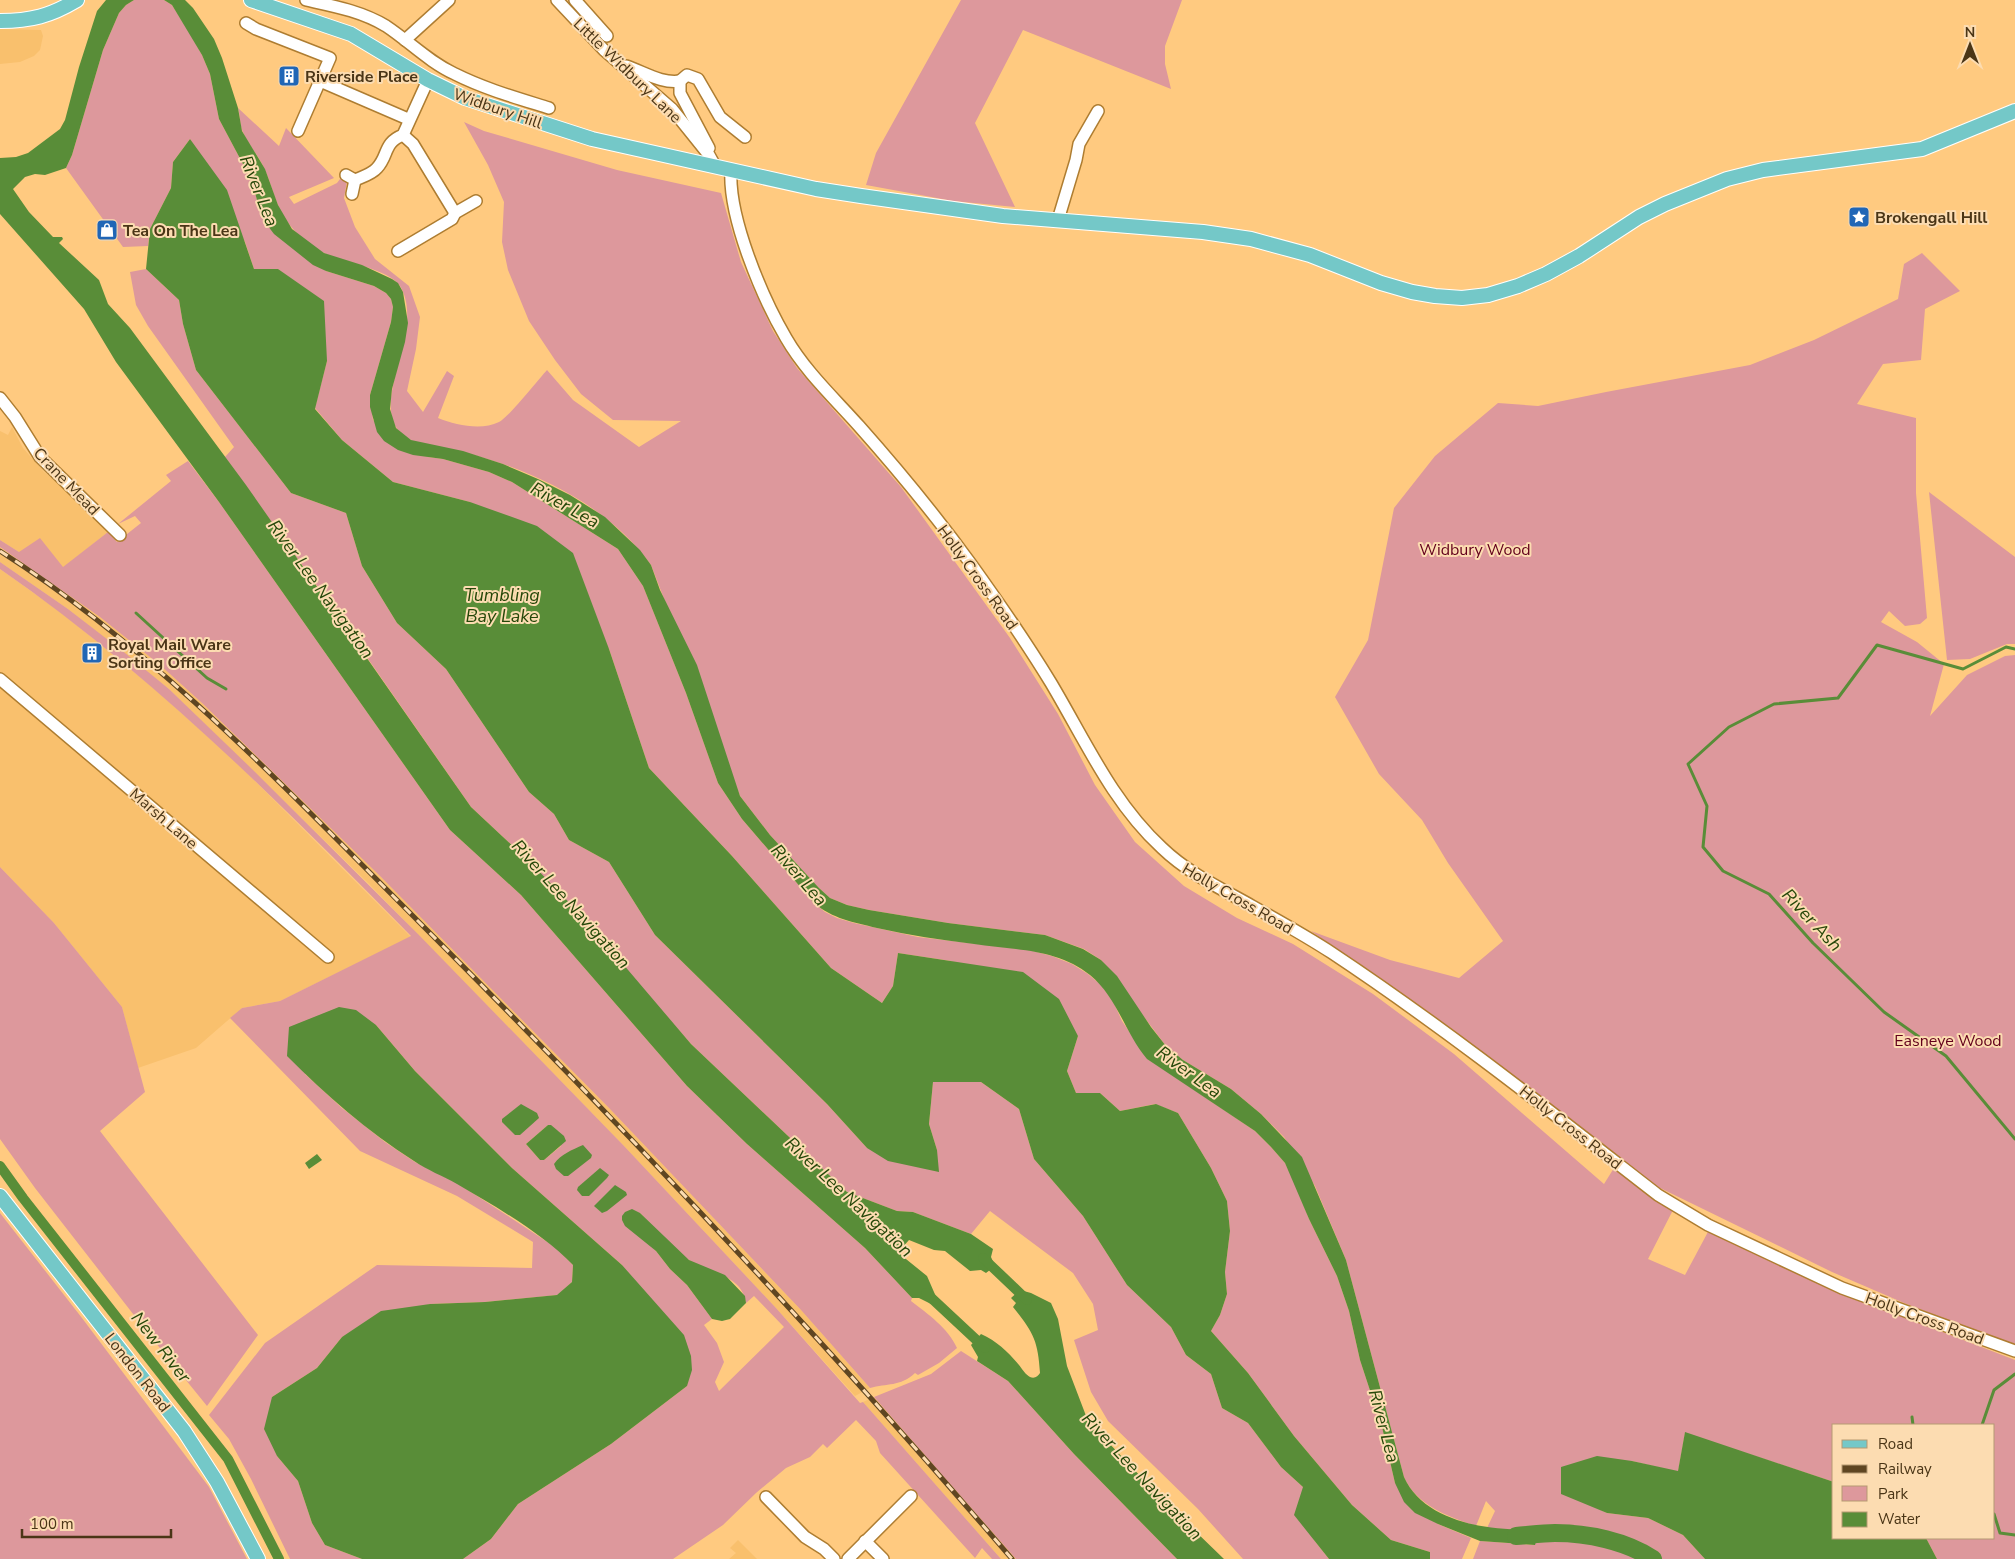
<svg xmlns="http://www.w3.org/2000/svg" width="2015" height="1559" font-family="'Nunito Sans',sans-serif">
<rect width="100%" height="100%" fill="#ffca80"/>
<g fill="#f9c06d">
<path d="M0,29L41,30L43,36L40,50L34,56L20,62L0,64Z"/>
<path d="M12,427L23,448L44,472L73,496L108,532L63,568L19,552L0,540V431L8,435Z"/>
<path d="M0,547L100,617L160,665L202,703L381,877L609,1108L801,1310L870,1388L855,1396L776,1308L625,1147L368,883L169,689L68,609L0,562Z"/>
<path d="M0,569L63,614L151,686L232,758L411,937L280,1001L242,1008L196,1048L138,1068L122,1007L54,923L0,867Z"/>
<path d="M874,1397L991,1529L1016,1559H1001L863,1402Z"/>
<path d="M738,1540L757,1559H729L736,1553L730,1548Z"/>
</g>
<g fill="#dd989c" fill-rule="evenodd">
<path d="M134,0H164L172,5L191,35L202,55L210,74L219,119L252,181L258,204L326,271L374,286L386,293L391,299L393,307L391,322L370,395L373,420L428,457L443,459L489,472L512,482L618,549L643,586L686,693L718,783L742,819L814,903L825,912L837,918L854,923L918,937L1029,950L1052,956L1072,964L1088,974L1101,985L1113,1001L1122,1021L1147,1058L1255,1131L1271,1147L1285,1163L1295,1183L1309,1219L1337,1276L1349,1311L1360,1360L1382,1427L1395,1483L1438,1524L1471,1538L1462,1559H1430V1552L1391,1540L1352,1505L1294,1436L1248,1373L1211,1331L1220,1315L1227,1294L1225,1272L1230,1231L1227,1201L1211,1168L1178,1113L1155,1104L1120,1111L1100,1093H1076L1067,1071L1078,1036L951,961L898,953L893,986L882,1003L831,968L732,856L649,768L609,649L470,502L393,482L342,440L315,408L327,361L278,269H254L245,242L190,139L173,162L171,188L150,229L148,246L123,247L66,168L72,155L103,50L119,13L126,5Z"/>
<path d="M961,0H1182L1165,46V64L1171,89L1023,30L975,123L1015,207L953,201L866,185L876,153Z"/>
<path d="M238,108L279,146L286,128L334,178L289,197L294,204L337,183L340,179L347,181L344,198L355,227L375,259L409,286L420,317L416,349L407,391L423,412L447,371L454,376L438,418C456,425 481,431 499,422C508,418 538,380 547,370L573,400L639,447L681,421L613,420L581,394L555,360L529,321L508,270L502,242L504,202L488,165L464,122L484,131L617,170L721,193L741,262L773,331L797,368L901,487L1010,638L1058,714L1095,785L1135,842L1184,886L1237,918L1293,944L1373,994L1454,1054L1604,1184L1614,1168L1673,1210L1648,1259L1685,1275L1709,1230L1807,1277L1899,1315L2015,1360V1559H1937L1926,1538H1994V1425H1834V1482L1685,1433L1678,1472L1632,1461L1585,1502L1607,1513L1648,1518L1683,1535L1705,1559H1473L1480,1541L1535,1545L1517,1531L1487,1528L1495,1511L1486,1501L1476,1526C1449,1517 1416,1505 1404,1477L1346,1260L1315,1186L1284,1137L1261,1114L1231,1089L1183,1060L1166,1046L1101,960L1084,949L1045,935L948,923L869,910L847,905L830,898L819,888L770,835L740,796L651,565C608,505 533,470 463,452C444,447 417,448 402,434C367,404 427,330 400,286C389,269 342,262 324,253C305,244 286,225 278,205C273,194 270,181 265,170C259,156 248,145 242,130C240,124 240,115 238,108Z"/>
<path d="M1922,253L1960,291L1925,309L1921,360L1883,364L1857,404L1916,418V493L1927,618L1920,624L1905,626L1889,611L1881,622L1917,642L1944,664L1930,716L1967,675L2005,656L2015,655V1346L1904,1303L1832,1272L1658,1187L1415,1004L1311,931L1390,960L1459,978L1503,941L1448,863L1422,820L1379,774L1335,697L1368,640L1394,508L1435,456L1498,403L1538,406L1606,392L1750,365L1814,340L1898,299L1904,264Z"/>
<path d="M146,269L179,300L183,324L196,370L291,493L346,513L362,566L397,623L446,669L529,792L554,814L569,840L609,862L655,935L827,1104L867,1148L937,1150L929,1124L933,1082H981L1019,1109L1034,1159L1083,1216L1127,1285L1171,1327L1186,1355L1211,1374L1222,1408L1248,1423L1281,1467L1303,1487L1314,1540L1329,1559H1243L1198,1509L1108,1421L1091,1392L1074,1340L1098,1330L1093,1304L1073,1273L990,1211L971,1234L913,1212L897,1211L847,1192L691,1044L533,865L471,807L325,597L225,457L234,447L148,326L136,305L130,272Z"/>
<path d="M188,461L219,502L450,830L521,895L687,1086L747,1144L865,1248L912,1298L911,1301C928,1314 948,1328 957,1348L939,1363L918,1375L915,1373C900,1387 887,1383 870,1388L801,1310L609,1108L381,877L202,703L160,665L100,617L0,547V540L19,552L40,538L63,567L108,532L117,542L141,523L135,516L118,524L171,481L166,475Z"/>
<path d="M1929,492L2015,557V644H2007L1970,659L1947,660Z"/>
<path d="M0,562L68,609L125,653L169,689L252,769L418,934L625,1147L776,1308L860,1403L863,1402L1001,1559H992L982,1548L975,1558L880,1453L876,1441L856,1420L827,1448L823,1444L810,1457L786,1468L756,1493L723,1525L673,1559H463L491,1539L518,1504L611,1444L687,1386L622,1265L512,1168L415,1071L376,1025L305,1074L342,1108L385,1142L415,1162L457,1183L511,1218L558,1249L573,1265L572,1282L558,1295L485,1302L430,1304L342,1337L317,1368L272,1397L277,1456L298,1481L312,1523L325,1545L362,1559H290L251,1479L229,1439L209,1415L265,1343L377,1265L532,1268L533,1242L457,1196L360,1151L230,1018L242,1008L280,1001L411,936C282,805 152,674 0,569ZM548,1125L561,1146L544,1160H540L526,1144ZM640,1213C654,1227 674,1250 689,1260C708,1273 742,1274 746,1303L754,1296L784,1327L719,1391L715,1382L724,1362L717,1343L704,1325L712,1319L687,1285L670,1269L656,1251L646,1241Z"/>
<path d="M0,867L54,923L122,1007L145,1092L100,1131L258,1335L207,1406L151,1337L35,1188L0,1139Z"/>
<path d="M0,1213L82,1318L209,1487L247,1559H0Z"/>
<path d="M961,1351L1008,1381L1074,1454L1177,1559H1016L874,1397L931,1374Z"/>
</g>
<g fill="#598d38">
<path d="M106,0H134L126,5L119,13L103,50L72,155L66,168L45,175L35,174L25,177L13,189L29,212L53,237H62L63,239L59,243L99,280L108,304L130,328L246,485L471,807L533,865L583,917L691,1044L847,1192L897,1211L913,1212L971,1234L993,1249L991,1257L995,1266L986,1273L981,1270L970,1271L945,1251L934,1250L909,1240L900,1250L901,1255L927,1276L937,1299L931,1304L919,1298H912L865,1248L747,1144L687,1086L521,895L450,830L219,502L116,362L84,309L0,214V158L16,157L28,153L60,129L65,120L79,67L97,11Z"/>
<path d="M164,0H185L193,8L214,39L222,58L238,108L242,131L265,169L278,205L292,229L324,253L362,265L392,279L398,283L403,292L408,323L405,342L392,389L390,409L396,428L411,440L463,451L503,464L538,479L570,495L605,517L640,550L651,565L660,590L697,665L740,796L770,835L819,888L830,898L847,905L869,910L948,923L1045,935L1083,949L1101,960L1117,976L1151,1027L1166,1046L1183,1060L1231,1089L1261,1114L1302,1157L1346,1260L1404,1477C1425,1524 1495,1532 1540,1529L1535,1545L1480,1541L1438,1524L1415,1513L1404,1502L1395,1483L1382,1427L1360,1360L1349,1311L1337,1276L1309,1219L1285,1163L1271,1147L1255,1131L1147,1059C1125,1033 1117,997 1090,975C1057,948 1013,950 974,944C941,940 909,935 877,928C853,922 833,919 814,903L742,819L718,783L686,693L643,586L618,549L512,482L489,472L443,459L413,455L398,450L384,441L377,432L370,407V395L391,322L393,307L391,299L386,293L374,286L326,271L313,265L274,234L265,222L258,204L252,181L219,119L210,74L202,55L172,5Z"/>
<path d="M190,139L227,190L254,269H278L324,301L327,361L315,409L342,440L393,482L470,502L537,526L573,553L609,649L649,768L732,856L831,968L882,1003L893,986L898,953L1023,972L1059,999L1078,1036L1067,1071L1076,1093H1100L1120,1111L1156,1104L1178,1113L1211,1168L1227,1201L1230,1231L1225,1272L1227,1294L1220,1315L1211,1331L1248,1373L1294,1436L1352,1505L1391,1540L1430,1552V1559H1329L1294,1515L1303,1487L1281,1467L1248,1423L1222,1408L1211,1374L1186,1355L1171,1327L1127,1285L1083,1216L1034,1159L1019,1109L981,1082H933L929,1124L937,1150L939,1172L888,1161L867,1148L827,1104L655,935L609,862L569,840L554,814L529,792L446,669L397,623L362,566L346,513L291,493L196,370L183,324L179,300L146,269L150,229L171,188L173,162Z"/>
<path d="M339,1007L356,1010L376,1025L415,1071L512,1168L622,1265L684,1335L691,1356L692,1370L687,1386L611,1444L518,1504L491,1539L463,1559H362L325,1545L312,1523L298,1481L277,1456L264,1429L272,1397L317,1368L342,1337L381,1311L430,1304L485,1302L557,1295L572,1282L573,1265C543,1234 495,1206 457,1184C443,1176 427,1170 414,1161C367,1131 326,1095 287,1056L289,1027Z"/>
<path d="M521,1104L537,1113L539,1118L520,1135H515L502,1122V1119Z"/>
<path d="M548,1125H551L564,1136L566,1141L544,1160H540L526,1144Z"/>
<path d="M583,1145L592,1155L591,1158L568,1176H564L556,1169L554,1164C561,1154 572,1150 583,1145Z"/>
<path d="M317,1154L322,1160L309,1169L305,1163Z"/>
<path d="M600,1168L609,1175L607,1178L589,1196H582L577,1190L578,1187Z"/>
<path d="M615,1185L626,1192L627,1195L607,1211L602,1213L594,1206Z"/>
<path d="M632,1209L640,1213L689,1260L725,1275L745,1296L746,1303L730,1319L722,1321L712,1319L687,1285L670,1269L656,1251L625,1226L622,1220V1216L625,1212Z"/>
<path d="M1020,1290L1031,1293L1051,1303L1058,1319L1067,1366L1088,1421L1163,1500L1224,1559H1177L1074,1454L1008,1381L977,1361L978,1357L971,1345L981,1334C997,1341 1008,1352 1019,1365C1022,1369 1026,1375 1030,1377C1035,1379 1038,1376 1040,1373C1038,1340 1033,1332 1013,1307L1016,1303L1011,1298Z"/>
<path d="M939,1301L966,1327L963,1331L935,1304Z"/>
<path d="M1685,1432L1834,1482V1538H1926L1937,1559H1705L1683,1535L1648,1518L1607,1513L1561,1494V1467L1597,1456L1632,1461L1678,1471Z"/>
</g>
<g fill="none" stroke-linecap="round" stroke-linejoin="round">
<g stroke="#598d38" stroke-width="3">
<path d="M136,613L207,678L226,689"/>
<path d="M2015,649L2006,647L1963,669L1877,645L1838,698L1774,704L1729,727L1688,764L1707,806L1703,847L1723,871L1769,894L1813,943L1884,1012L1946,1056L2015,1139"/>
<path d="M1912,1417L1913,1425"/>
<path d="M1982,1425L1994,1390L2015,1374"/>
<path d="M1994,1514L2000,1533L2015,1535"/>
</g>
<g stroke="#598d38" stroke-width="10">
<path d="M0,1166L23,1198L228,1459L279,1559"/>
<path d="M983,1258L1027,1300"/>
<path d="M926,1293L985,1348"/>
</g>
<path stroke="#598d38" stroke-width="18" d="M1516,1536C1529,1535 1542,1533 1555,1533C1587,1533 1626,1541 1653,1559"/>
<g stroke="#ae7d31" stroke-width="14">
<g id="minor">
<path d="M306,0C333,6 361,11 386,26C410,42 429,62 455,74C485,89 517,98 549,108"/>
<path d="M557,0L604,50L672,109L709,155L715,166"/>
<path d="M575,0L607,36"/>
<path d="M246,23L256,29L330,58L298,131"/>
<path d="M405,40L449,0"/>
<path d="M626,66C644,72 662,84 680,81V93L709,148"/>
<path d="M320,81L408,119"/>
<path d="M680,81L687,75L698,79L720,117L745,137"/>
<path d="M403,135L413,144L455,213"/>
<path d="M731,170C728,217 762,297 786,338C805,371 834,398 859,426C898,470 936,516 971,564C999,603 1026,642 1051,683C1085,740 1112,802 1162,848C1188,873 1220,888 1252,906C1279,921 1306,936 1332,953C1445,1028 1551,1112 1658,1195L1708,1225L1842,1288L2015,1351"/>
<path d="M346,175L355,180L352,194"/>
<path d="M355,180C362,177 372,174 377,168C389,155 383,143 403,135L428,80"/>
<path d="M1058,220L1076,160L1079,144L1098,111"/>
<path d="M398,251L452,219L455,213L476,201"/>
<path d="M0,398L15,417L40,457L120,535"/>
<path d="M0,679L328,957"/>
<path d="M766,1497L805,1537L824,1549L834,1559"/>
<path d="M865,1541L883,1559"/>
<path d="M848,1559L911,1496"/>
</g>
</g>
<g stroke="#fff" stroke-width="16">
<g id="major">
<path d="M251,0L351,34L428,80L465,98L592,139L816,189L861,196L1003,216L1203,232L1251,239L1310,255L1381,283L1412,292L1435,296L1462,298L1488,295L1518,286L1546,274L1579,256L1639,217L1665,204L1727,179L1763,170L1922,149L2015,111"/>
<path d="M0,21C31,21 50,16 77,0"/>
<path d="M0,1196L184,1431L217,1482L258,1559"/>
</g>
</g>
<use href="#minor" stroke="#fff" stroke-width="11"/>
<use href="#major" stroke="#74c8c8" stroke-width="14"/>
<g stroke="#5f4622" stroke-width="5">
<path id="rail" d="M0,551C158,652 287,790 419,922C624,1127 823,1339 1012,1559"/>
</g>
<use href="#rail" stroke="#fcdcb1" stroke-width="3" stroke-dasharray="9" stroke-linecap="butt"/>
</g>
<defs>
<g id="building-square" transform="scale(1.125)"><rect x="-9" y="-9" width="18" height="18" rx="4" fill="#2066b6" stroke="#fcdcb1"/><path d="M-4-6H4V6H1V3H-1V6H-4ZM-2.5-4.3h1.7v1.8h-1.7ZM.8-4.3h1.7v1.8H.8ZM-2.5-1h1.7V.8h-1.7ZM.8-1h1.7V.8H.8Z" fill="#fff"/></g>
<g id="sight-square" transform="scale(1.125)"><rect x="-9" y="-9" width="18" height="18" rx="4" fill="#2066b6" stroke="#fcdcb1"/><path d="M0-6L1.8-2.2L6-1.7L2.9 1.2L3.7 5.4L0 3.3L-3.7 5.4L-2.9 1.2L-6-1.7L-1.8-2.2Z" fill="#fff"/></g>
<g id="shop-square" transform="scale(1.125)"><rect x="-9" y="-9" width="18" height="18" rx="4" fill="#2066b6" stroke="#fcdcb1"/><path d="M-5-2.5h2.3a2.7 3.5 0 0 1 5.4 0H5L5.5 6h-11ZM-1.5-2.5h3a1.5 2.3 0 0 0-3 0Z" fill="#fff"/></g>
</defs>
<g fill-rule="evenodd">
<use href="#building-square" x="289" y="76"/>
<use href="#sight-square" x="1859" y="217"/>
<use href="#shop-square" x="107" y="230"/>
<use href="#building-square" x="92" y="653"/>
</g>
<g text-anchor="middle" stroke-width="4" stroke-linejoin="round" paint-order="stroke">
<g font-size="16" fill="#4a3516" stroke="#fcdcb1">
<text transform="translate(628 70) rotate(44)" y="6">Little Widbury Lane</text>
<text transform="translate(498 108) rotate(19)" y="6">Widbury Hill</text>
<text transform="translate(67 481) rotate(46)" y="6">Crane Mead</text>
<text transform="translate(978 577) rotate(54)" y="6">Holly Cross Road</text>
<text transform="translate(164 818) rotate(41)" y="6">Marsh Lane</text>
<text transform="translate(1238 898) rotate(30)" y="6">Holly Cross Road</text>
<text transform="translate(1571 1127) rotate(38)" y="6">Holly Cross Road</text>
<text transform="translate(1925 1318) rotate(20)" y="6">Holly Cross Road</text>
<text transform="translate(138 1372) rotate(52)" y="6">London Road</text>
</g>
<g font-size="16" font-weight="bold" fill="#4a3516" stroke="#fcdcb1" text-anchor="start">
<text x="305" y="82">Riverside Place</text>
<text x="1875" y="223">Brokengall Hill</text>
<text x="123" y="236">Tea On The Lea</text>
<text x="108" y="650">Royal Mail Ware<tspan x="108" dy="18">Sorting Office</tspan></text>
</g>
<g font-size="16" fill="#63001c" stroke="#fcdcb1">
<text x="1475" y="555">Widbury Wood</text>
<text x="1948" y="1046">Easneye Wood</text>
</g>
<g font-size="18" font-style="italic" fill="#254709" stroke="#fcdcb1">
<text transform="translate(259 191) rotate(68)" y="6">River Lea</text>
<text transform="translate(565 505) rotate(29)" y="6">River Lea</text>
<text transform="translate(321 589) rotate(54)" y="6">River Lee Navigation</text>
<text x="502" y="601">Tumbling<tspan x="502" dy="21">Bay Lake</tspan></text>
<text transform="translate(799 875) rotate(49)" y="6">River Lea</text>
<text transform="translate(571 904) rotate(48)" y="6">River Lee Navigation</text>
<text transform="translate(1812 920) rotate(47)" y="6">River Ash</text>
<text transform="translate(1189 1072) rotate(36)" y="6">River Lea</text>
<text transform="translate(849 1197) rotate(43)" y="6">River Lee Navigation</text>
<text transform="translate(161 1347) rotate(52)" y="6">New River</text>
<text transform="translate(1384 1426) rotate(75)" y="6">River Lea</text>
<text transform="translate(1142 1476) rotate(47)" y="6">River Lee Navigation</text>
</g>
</g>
<rect x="1832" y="1424" width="162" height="115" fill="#fcdcb1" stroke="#b59973"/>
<rect x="1842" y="1440" width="25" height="8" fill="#74c8c8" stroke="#b59973"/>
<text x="1878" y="1449" font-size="15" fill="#4a3516">Road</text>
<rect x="1842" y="1465" width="25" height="8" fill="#5f4622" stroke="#b59973"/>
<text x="1878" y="1474" font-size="15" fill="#4a3516">Railway</text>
<rect x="1842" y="1486" width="25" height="15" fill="#dd989c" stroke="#b59973"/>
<text x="1878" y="1499" font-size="15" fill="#4a3516">Park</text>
<rect x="1842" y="1512" width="25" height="15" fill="#598d38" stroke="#b59973"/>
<text x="1878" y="1524" font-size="15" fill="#4a3516">Water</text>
<g transform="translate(1970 45)" stroke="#fcdcb1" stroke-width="4" paint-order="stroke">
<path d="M0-4L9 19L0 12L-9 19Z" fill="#4a3516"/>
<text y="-8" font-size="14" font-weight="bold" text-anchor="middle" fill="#4a3516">N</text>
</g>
<path d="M22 1529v8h149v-8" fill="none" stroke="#4a3516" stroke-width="2.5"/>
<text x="30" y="1529" font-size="15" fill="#4a3516" stroke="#fcdcb1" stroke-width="4" paint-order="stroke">100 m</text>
</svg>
